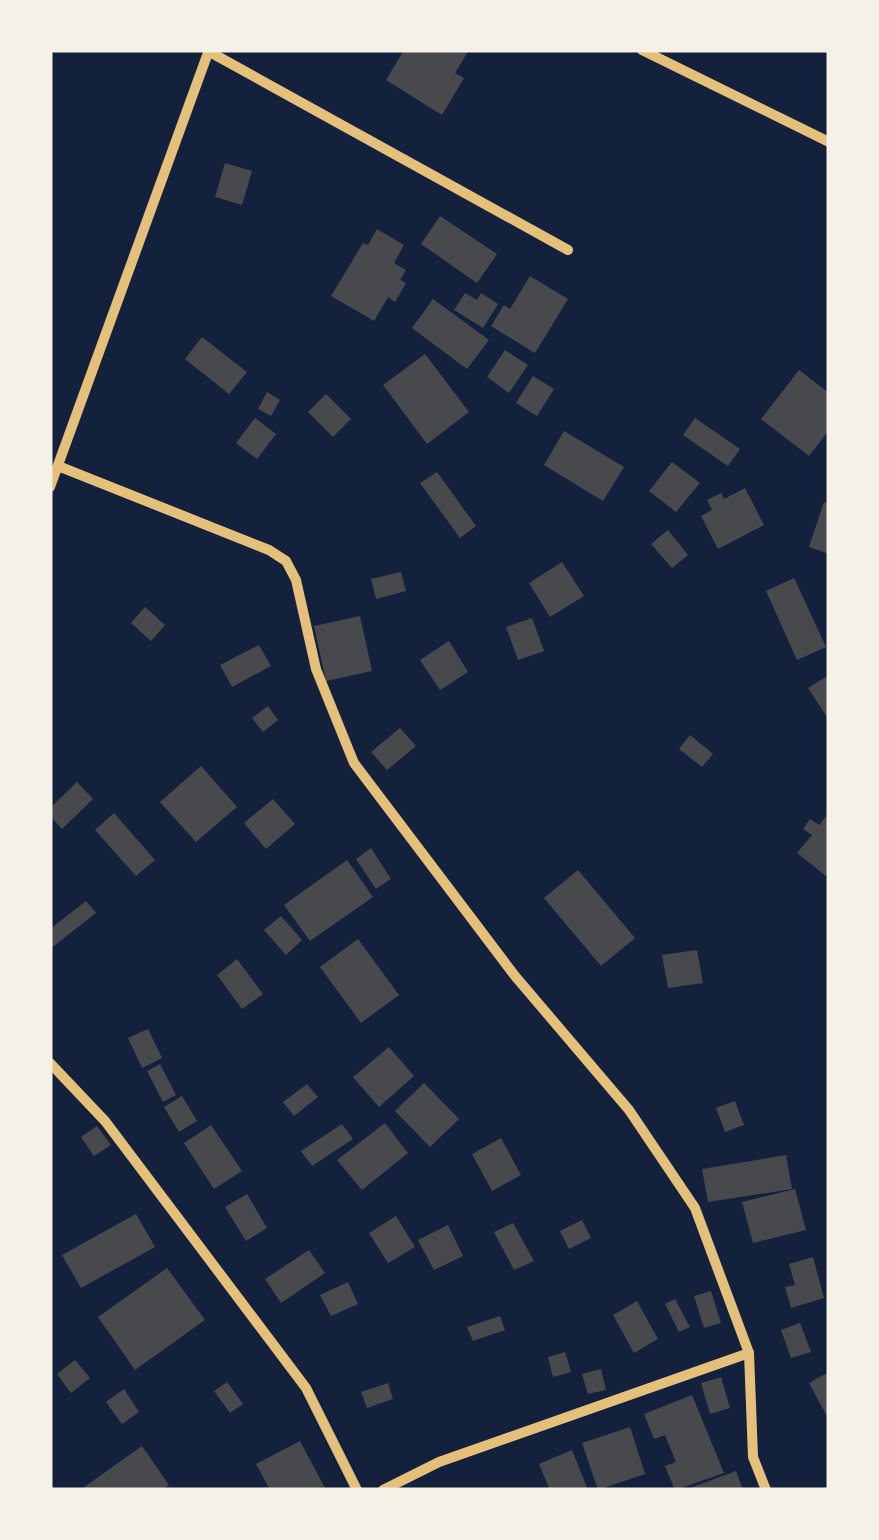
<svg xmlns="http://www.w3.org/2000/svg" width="879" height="1540" font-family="Merriweather,serif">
<rect width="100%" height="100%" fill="#14213d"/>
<g fill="#48494c">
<path d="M404,50H469L455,73L464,78L442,115L386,80Z"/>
<path d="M225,163L252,171L242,205L215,197Z"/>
<path d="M440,216L497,254L477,283L421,244Z"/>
<path d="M377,229L404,245L394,263L406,270L400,280L406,283L395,302L388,297L374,321L331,296L363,243L368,245Z"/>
<path d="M530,276L568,299L535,353L491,326L504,305L510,309Z"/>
<path d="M465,293L477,300L481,293L498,304L483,328L454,310Z"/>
<path d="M433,299L489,340L467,369L412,328Z"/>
<path d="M202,337L247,372L229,394L185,359Z"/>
<path d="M505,350L528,365L509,393L487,377Z"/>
<path d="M425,354L469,412L427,444L383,385Z"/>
<path d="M799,370L829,393V430L809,456L761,419Z"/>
<path d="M533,376L554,389L537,416L516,403Z"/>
<path d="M267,392L280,400L271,416L258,409Z"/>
<path d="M326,394L351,419L333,437L308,412Z"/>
<path d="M255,418L276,434L257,459L236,443Z"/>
<path d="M695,418L740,449L728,466L683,435Z"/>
<path d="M564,431L624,467L603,501L544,465Z"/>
<path d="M672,462L700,483L676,512L649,491Z"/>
<path d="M437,472L476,526L460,538L420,483Z"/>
<path d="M745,488L764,525L718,549L701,516L712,510L707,500L721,493L724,499Z"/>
<path d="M824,502L829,504V554L809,547Z"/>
<path d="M668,530L688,555L672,568L651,544Z"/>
<path d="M562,562L584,596L550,617L529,583Z"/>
<path d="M401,572L406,591L376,599L371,579Z"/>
<path d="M794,578L826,647L797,660L766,591Z"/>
<path d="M145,607L165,625L151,641L131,623Z"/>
<path d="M360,616L372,671L326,681L314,626Z"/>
<path d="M532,618L544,651L518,660L506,627Z"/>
<path d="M449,641L468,672L440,690L420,660Z"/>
<path d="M259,645L271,666L232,687L220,665Z"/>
<path d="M829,675V720L808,688Z"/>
<path d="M268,706L278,720L263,732L252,718Z"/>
<path d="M400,728L416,746L387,770L371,752Z"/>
<path d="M690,735L713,754L702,767L679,749Z"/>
<path d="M201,766L237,807L196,842L160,802Z"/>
<path d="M77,782L93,799L62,829L50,816V808Z"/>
<path d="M273,799L295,824L266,849L244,823Z"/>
<path d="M114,813L155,860L136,876L95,830Z"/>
<path d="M829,813V872L826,876L797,853L812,835L803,829L810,819L819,825Z"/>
<path d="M371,848L391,879L376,889L356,859Z"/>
<path d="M347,860L373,897L310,941L284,905Z"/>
<path d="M578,870L635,938L601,966L544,898Z"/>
<path d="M86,901L96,913L50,949V929Z"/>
<path d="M281,916L302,940L286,955L264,930Z"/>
<path d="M358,939L399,995L361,1023L320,967Z"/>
<path d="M697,950L703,983L668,988L662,955Z"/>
<path d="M237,959L263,994L242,1009L217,975Z"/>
<path d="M148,1029L162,1058L142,1068L128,1038Z"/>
<path d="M389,1047L414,1076L379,1107L353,1077Z"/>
<path d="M160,1064L176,1095L163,1102L147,1071Z"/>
<path d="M424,1083L459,1119L430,1147L395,1111Z"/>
<path d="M307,1084L318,1097L294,1116L283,1102Z"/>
<path d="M182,1096L197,1121L179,1132L164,1107Z"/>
<path d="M735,1101L744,1125L725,1132L716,1108Z"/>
<path d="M385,1123L408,1153L362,1190L337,1160Z"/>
<path d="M342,1124L353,1139L312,1166L301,1151Z"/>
<path d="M211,1125L242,1171L214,1189L184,1143Z"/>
<path d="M97,1126L111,1145L94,1156L81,1137Z"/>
<path d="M501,1138L521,1175L492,1191L472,1154Z"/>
<path d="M786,1155L792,1189L708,1202L702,1169Z"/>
<path d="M795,1189L806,1230L753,1243L742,1202Z"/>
<path d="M247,1194L267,1228L246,1241L225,1207Z"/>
<path d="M136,1214L155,1247L81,1288L62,1255Z"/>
<path d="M396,1216L415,1247L388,1263L369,1233Z"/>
<path d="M582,1220L591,1238L569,1249L560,1231Z"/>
<path d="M513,1223L534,1261L514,1270L494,1232Z"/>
<path d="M448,1225L463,1256L434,1270L418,1240Z"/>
<path d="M309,1250L325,1273L281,1303L265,1279Z"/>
<path d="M813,1257L824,1298L791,1308L785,1287L795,1285L789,1264Z"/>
<path d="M167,1268L205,1320L135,1370L98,1317Z"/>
<path d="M348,1282L358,1304L331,1316L320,1295Z"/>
<path d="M711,1291L721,1323L704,1328L694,1296Z"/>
<path d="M675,1299L690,1327L679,1332L665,1304Z"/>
<path d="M637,1301L658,1339L634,1353L613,1315Z"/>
<path d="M500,1316L505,1330L473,1341L467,1327Z"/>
<path d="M800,1323L811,1352L791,1358L781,1330Z"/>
<path d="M565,1352L571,1372L553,1377L548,1357Z"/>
<path d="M75,1360L90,1378L71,1393L57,1374Z"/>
<path d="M601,1369L606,1390L588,1394L582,1374Z"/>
<path d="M829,1372V1420L809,1383Z"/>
<path d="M721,1377L730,1408L710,1414L701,1383Z"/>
<path d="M227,1382L243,1404L230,1413L214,1391Z"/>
<path d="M388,1383L393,1399L367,1408L361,1392Z"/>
<path d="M124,1389L139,1412L122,1424L106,1402Z"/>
<path d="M692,1395L724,1473L675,1490L665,1466L676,1462L665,1435L654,1439L644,1414Z"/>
<path d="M630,1427L645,1474L598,1490L582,1443Z"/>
<path d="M300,1441L326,1490H270L256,1464Z"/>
<path d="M142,1446L169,1485L161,1490H80Z"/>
<path d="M572,1450L588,1490H550L539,1464Z"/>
<path d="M736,1471L743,1490H685Z"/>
</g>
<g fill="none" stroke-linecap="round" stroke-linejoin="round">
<g stroke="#e5c07b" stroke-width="10">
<path d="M642,50L829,142"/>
<path d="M208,51L568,250"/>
<path d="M58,466L269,550L286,561L296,580L316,669L354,763L515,976L629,1110L695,1208L749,1353L753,1457L766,1490"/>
<path d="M50,487L209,50"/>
<path d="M50,1063L105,1121L306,1388L357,1490"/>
<path d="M383,1490L439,1462L749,1353"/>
</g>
</g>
<rect width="879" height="1540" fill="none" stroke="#f6f1e7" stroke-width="105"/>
</svg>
